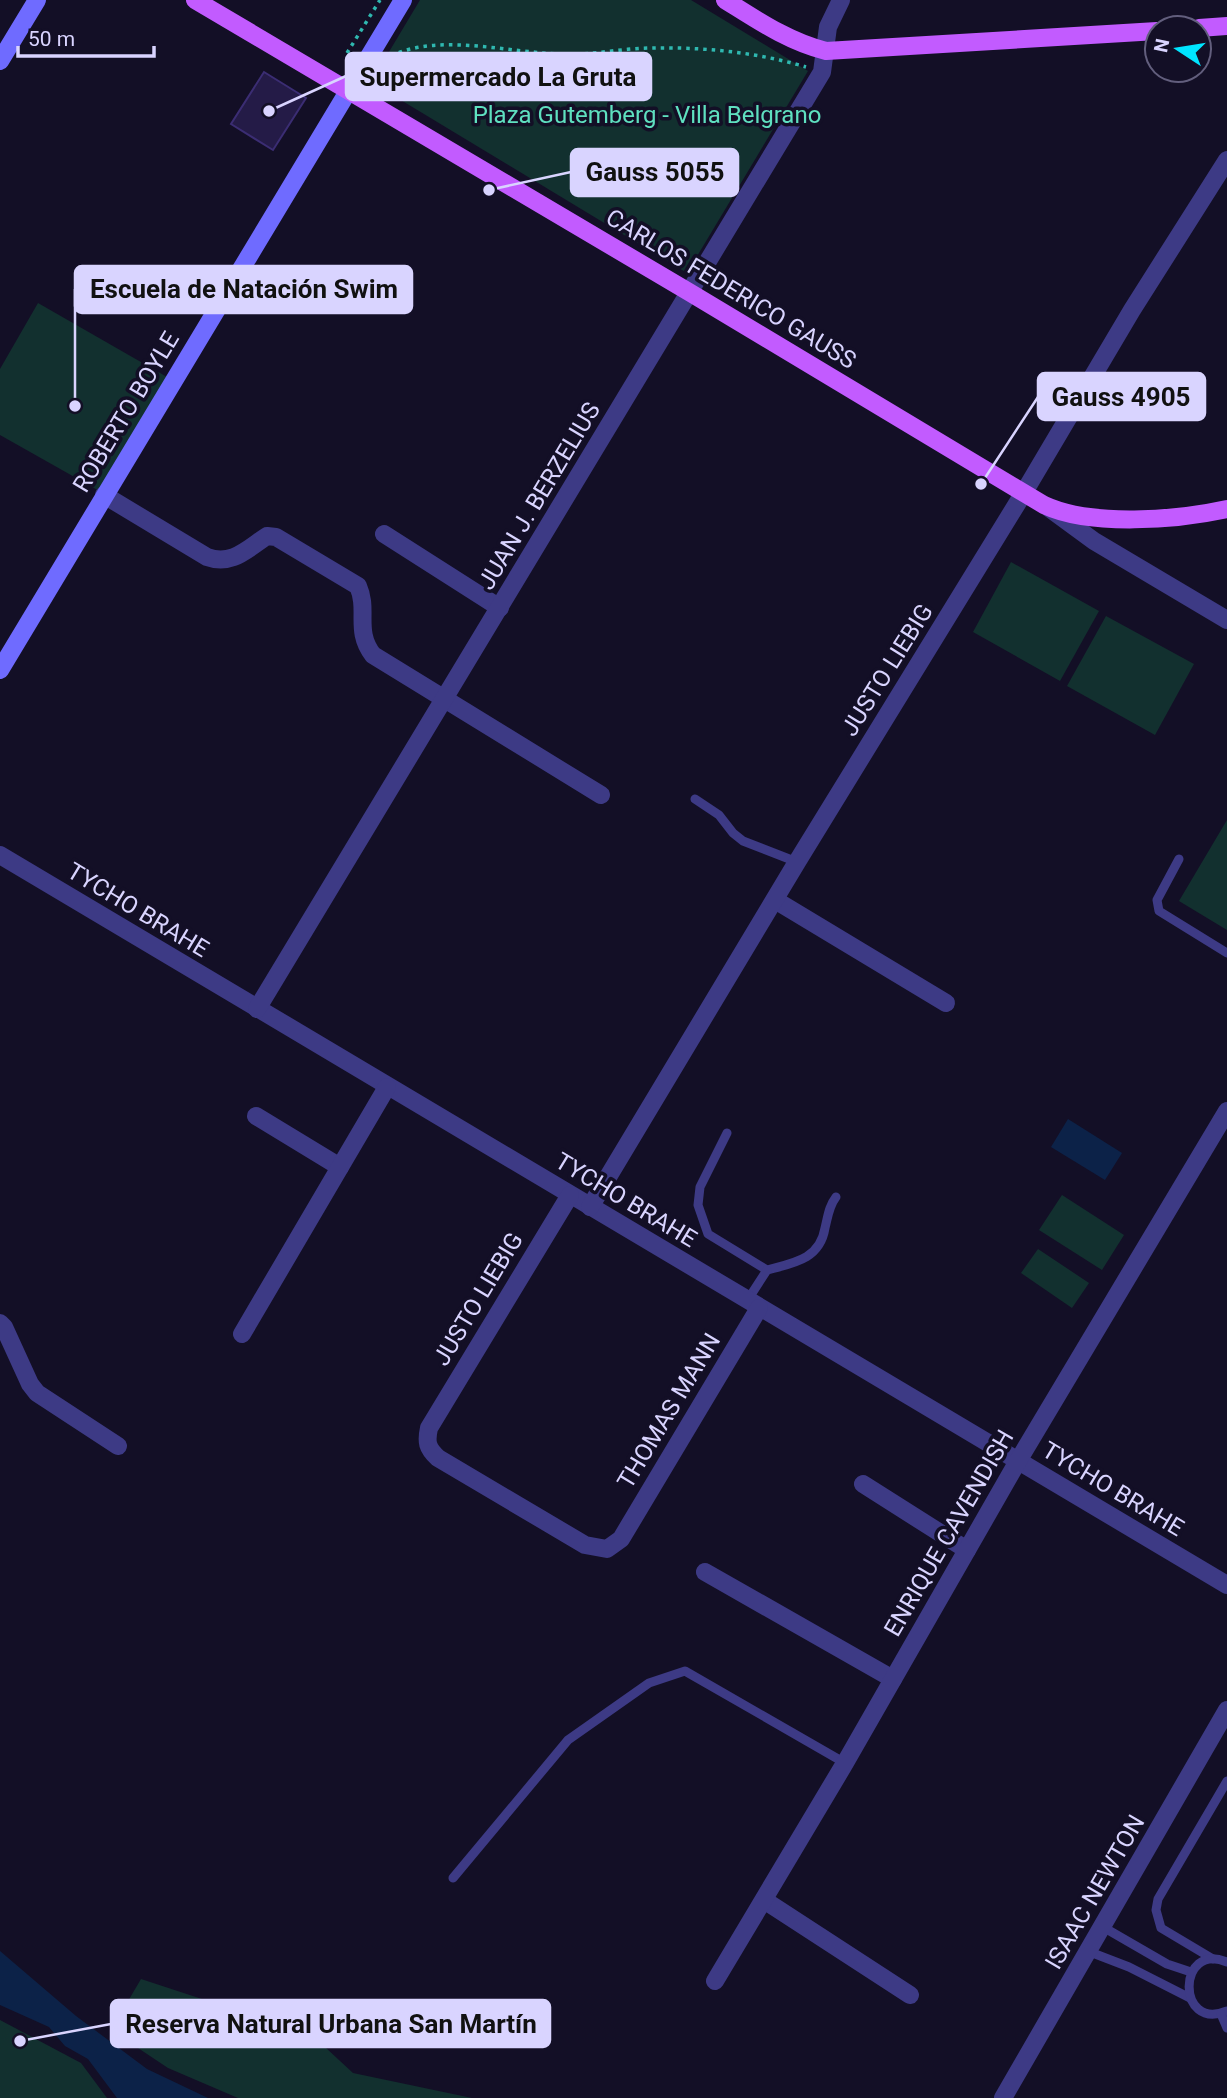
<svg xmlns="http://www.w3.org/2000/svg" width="1227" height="2098" font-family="Roboto,sans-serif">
	<rect width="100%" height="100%" fill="#130f26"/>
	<!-- green -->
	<g fill="#12302f">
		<path d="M 420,0 L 691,0 L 808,71 L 687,273 L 371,82 Z"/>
		<path d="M 38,303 L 167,377 L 101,492 L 0,435 L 0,369 Z"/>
		<path d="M 1011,562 L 1099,611 L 1060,681 L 973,632 Z"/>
		<path d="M 1106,616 L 1194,664 L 1155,735 L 1067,686 Z"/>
		<path d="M 1227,820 L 1227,930 L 1179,901 Z"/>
		<path d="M 1062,1195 L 1124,1235 L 1102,1270 L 1039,1230 Z"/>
		<path d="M 1038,1249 L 1089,1283 L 1072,1308 L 1021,1273 Z"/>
		<path d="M 141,1979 L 312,2035 L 353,2073 L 472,2098 L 238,2098 L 168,2068 L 111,2030 Z"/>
		<path d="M 0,2020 L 81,2063 L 107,2098 L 0,2098 Z"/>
	</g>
	<!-- water -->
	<g fill="#0c2248">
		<path d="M 1068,1119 L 1122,1153 L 1105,1180 L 1051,1147 Z"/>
		<path d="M 0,1951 L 76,2016 L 147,2069 L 208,2098 L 117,2098 L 88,2059 L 65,2046 L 49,2027 L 0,2005 Z"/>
	</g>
	<!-- building -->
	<path fill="#241b47" stroke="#3b2d73" stroke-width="2" d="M 264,72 L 306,98 L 273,150 L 231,124 Z"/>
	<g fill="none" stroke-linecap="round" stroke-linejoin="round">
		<!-- path -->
		<g stroke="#2fb8b0" stroke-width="3.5" stroke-dasharray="3.5 5" stroke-linecap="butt">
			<path d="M 347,53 L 380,0"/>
			<path d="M 391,56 C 440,32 512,54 566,54 C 594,55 623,48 652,48 C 703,47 756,52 806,67"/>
		</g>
		<!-- lane -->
		<g stroke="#3d3a85" stroke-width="9">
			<path d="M 695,799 L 719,815 L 733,833 L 743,841 L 797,862"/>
			<path d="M 1179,859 L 1157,900 L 1159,911 L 1227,953"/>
			<path d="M 727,1133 L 700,1187 L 698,1205 L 708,1234 L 767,1270 C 794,1263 820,1259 825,1228 C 828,1216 829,1206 836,1197"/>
			<path d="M 747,1301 L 767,1270"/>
			<path d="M 453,1878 L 568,1740 L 649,1683 L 685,1671 L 845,1763"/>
			<path d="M 1103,1927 L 1167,1964 L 1191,1972"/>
			<path d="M 1090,1952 L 1129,1967 L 1190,1998"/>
			<path d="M 1213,1959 L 1161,1928 L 1156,1910 L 1158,1899 L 1227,1781"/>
			<path d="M 1227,1962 C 1177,1941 1176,2032 1227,2011"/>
			<path d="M 1221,2014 L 1227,2028"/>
		</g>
		<!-- street -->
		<g stroke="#3d3a85" stroke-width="18">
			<path d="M 104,495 L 207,557 C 232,566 247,549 267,536 L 276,537 L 358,586 C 369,611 354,630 373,655 L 601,795"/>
			<path d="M 1049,508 L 1094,541 L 1227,620"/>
			<path d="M 384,534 L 500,608"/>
			<path d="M 0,855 L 1227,1585"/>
			<path d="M 775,900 L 946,1003"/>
			<path d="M 257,1009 L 822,72 L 828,27 L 841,0"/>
			<path d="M 256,1116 L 340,1167"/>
			<path d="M 570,1195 L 429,1428 C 426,1442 427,1448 438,1458 L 585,1545 L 607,1549 L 621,1539 L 759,1308"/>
			<path d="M 590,1207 L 797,862 L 1023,494 L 1132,310 L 1227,160"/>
			<path d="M 0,1323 L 4,1327 L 30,1384 L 37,1393 L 118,1446"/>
			<path d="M 242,1334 L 387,1087"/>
			<path d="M 863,1484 L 967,1550"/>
			<path d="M 705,1572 L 893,1679"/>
			<path d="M 764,1900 L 910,1995"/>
			<path d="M 715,1981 L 845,1763 L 1018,1461 L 1227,1111"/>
			<path d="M 1003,2098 L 1227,1710"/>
		</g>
		<!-- secondary -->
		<g stroke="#6f6bff" stroke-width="18">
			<path d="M 0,61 L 37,0"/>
			<path d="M 0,670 L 403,0"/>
		</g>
		<!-- primary -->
		<g stroke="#c25bff" stroke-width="18">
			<path d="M 195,0 L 689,292 L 1044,505 C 1091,527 1177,520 1227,509"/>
			<path d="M 725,0 C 757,20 789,42 826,51 L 1157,31"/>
			<path d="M 1199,28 L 1227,26"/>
		</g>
	</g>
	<g text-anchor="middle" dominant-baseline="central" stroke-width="7" stroke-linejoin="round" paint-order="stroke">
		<!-- park labels -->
		<g font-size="24" fill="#5fe0c0" stroke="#130f26">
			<text x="647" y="115">Plaza Gutemberg - Villa Belgrano</text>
		</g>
		<!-- street labels -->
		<g font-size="24" fill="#d9d4ff" stroke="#130f26">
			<text transform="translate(731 289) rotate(31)">CARLOS FEDERICO GAUSS</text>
			<text transform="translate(126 412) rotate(-59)">ROBERTO BOYLE</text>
			<text transform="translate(539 496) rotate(-59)">JUAN J. BERZELIUS</text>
			<text transform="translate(887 670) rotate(-58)">JUSTO LIEBIG</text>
			<text transform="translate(138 910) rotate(31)">TYCHO BRAHE</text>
			<text transform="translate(626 1200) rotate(31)">TYCHO BRAHE</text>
			<text transform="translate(478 1299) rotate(-59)">JUSTO LIEBIG</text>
			<text transform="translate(669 1411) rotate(-59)">THOMAS MANN</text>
			<text transform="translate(1113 1489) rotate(31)">TYCHO BRAHE</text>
			<text transform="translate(949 1533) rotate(-60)">ENRIQUE CAVENDISH</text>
			<text transform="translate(1095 1892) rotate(-60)">ISAAC NEWTON</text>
		</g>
	</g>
	<!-- callouts -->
	<path fill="none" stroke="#d9d4ff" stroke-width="2.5" d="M269 111L346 76M489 190L571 172M75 406L75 289M981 484L1038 397M20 2041L111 2024"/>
	<g fill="#d9d4ff" stroke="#130f26" stroke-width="2.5">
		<circle cx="269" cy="111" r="7"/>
		<circle cx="489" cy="190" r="7"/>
		<circle cx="75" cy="406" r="7"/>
		<circle cx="981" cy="484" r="7"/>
		<circle cx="20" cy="2041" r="7"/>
	</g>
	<g fill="#d9d4ff" stroke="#d9d4ff" stroke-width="2.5">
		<rect x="346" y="53" width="305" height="47" rx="7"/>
		<rect x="571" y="149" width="167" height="47" rx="7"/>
		<rect x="75" y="266" width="337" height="47" rx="7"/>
		<rect x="1038" y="373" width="167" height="47" rx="7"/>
		<rect x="111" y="2000" width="439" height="47" rx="7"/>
	</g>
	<g font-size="26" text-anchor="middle" font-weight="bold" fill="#111">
		<text x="498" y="86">Supermercado La Gruta</text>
		<text x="655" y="181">Gauss 5055</text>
		<text x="244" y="298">Escuela de Natación Swim</text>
		<text x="1121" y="406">Gauss 4905</text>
		<text x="331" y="2033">Reserva Natural Urbana San Martín</text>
	</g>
	<!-- north arrow -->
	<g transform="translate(1178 49) rotate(282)"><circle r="33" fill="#130f26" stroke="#625e7d" stroke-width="2"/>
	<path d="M0-5L12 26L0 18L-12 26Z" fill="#00e5ff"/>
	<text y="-10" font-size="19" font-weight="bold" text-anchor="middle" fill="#d9d4ff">N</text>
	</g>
	<!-- scale -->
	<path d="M18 46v10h136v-10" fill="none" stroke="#d9d4ff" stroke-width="3.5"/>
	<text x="28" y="46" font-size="21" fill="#d9d4ff" stroke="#130f26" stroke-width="5" paint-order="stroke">50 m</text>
</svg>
